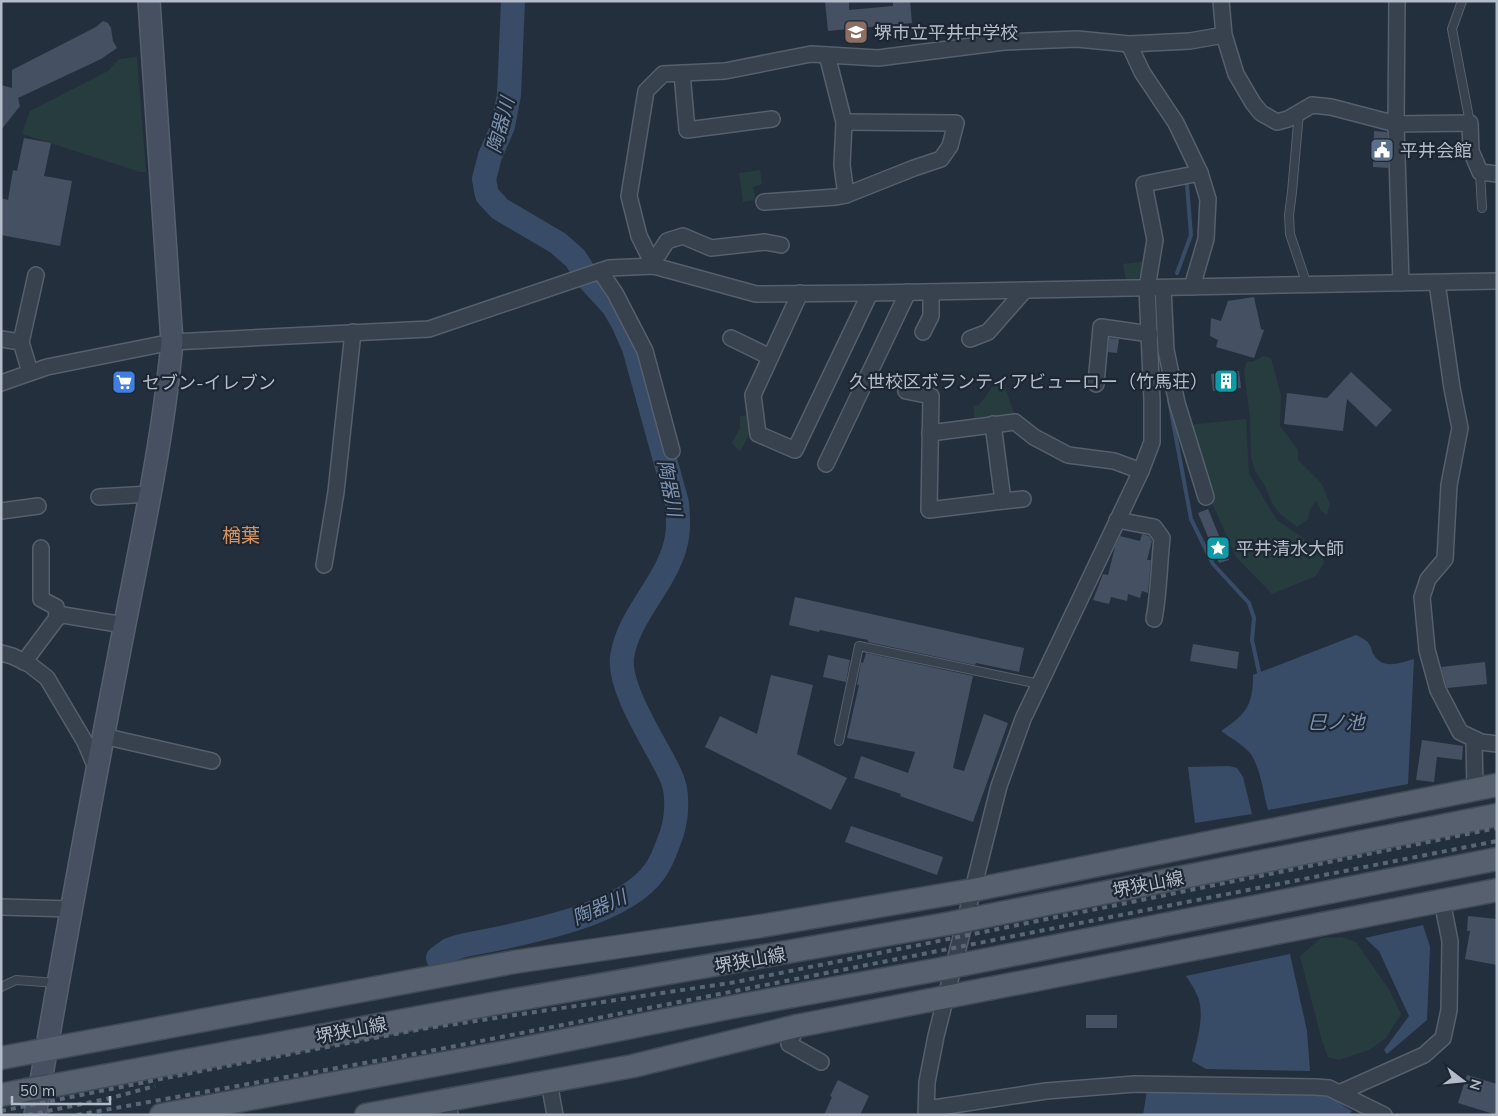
<svg xmlns="http://www.w3.org/2000/svg" width="1498" height="1116" font-family="Mulish,'Noto Sans JP',sans-serif">
	<rect width="100%" height="100%" fill="#242f3e"/>
	<!-- green -->
	<g fill="#263c3f">
		<path d="M 137,57 L 146,172 L 140,172 L 22,134 L 30,111 L 108,71 L 119,59 Z"/>
		<path d="M 760,170 L 762,184 L 753,187 L 756,200 L 743,202 L 739,173 Z"/>
		<path d="M 1145,261 C 1142,273 1141,279 1128,282 L 1126,279 L 1123,264 Z"/>
		<path d="M 1264,356 L 1271,358 L 1281,395 L 1280,426 L 1298,450 L 1298,460 L 1322,484 L 1330,504 L 1327,515 L 1321,511 L 1316,501 L 1310,510 L 1308,519 L 1297,527 L 1279,513 L 1272,503 L 1265,486 L 1255,471 L 1251,458 L 1250,418 L 1244,371 L 1247,361 L 1252,362 Z"/>
		<path d="M 1001,376 L 1014,413 L 974,418 L 974,406 L 979,405 Z"/>
		<path d="M 748,415 L 750,433 L 740,452 L 732,443 L 740,428 L 740,416 Z"/>
		<path d="M 1246,419 L 1249,474 L 1277,520 L 1321,550 L 1324,563 L 1316,576 L 1272,594 L 1236,557 L 1208,494 L 1188,425 Z"/>
		<path d="M 1341,937 L 1356,942 L 1390,991 L 1401,1014 L 1386,1038 L 1369,1050 L 1339,1060 L 1328,1057 L 1322,1041 L 1300,956 L 1321,938 Z"/>
	</g>
	<!-- water -->
	<g fill="#394c67">
		<path d="M 1356,635 C 1360,637 1367,640 1369,644 C 1372,647 1371,652 1374,655 C 1383,670 1400,663 1414,659 L 1408,784 L 1268,810 C 1263,793 1261,768 1250,753 C 1242,744 1231,738 1221,731 C 1246,714 1253,706 1253,675 Z"/>
		<path d="M 1229,766 L 1237,768 L 1243,777 L 1252,814 L 1195,823 L 1188,767 Z"/>
		<path d="M 1423,925 L 1430,947 L 1427,1020 L 1387,1054 L 1384,1050 L 1409,1016 L 1379,951 L 1365,938 Z"/>
		<path d="M 1290,954 L 1307,1031 L 1310,1071 L 1206,1069 L 1192,1061 C 1197,1041 1205,1016 1198,997 C 1195,989 1190,982 1186,976 Z"/>
		<path d="M 1147,1091 L 1325,1094 L 1352,1111 L 1349,1115 L 1143,1115 Z"/>
	</g>
	<g fill="none" stroke-linecap="round" stroke-linejoin="round">
		<!-- stream -->
		<g stroke="#394c67" stroke-width="4">
			<path d="M 1177,273 L 1191,235 L 1187,185"/>
			<path d="M 1169,400 L 1191,519 L 1213,564 L 1249,603 L 1254,618 L 1252,640 L 1259,672"/>
		</g>
		<!-- river -->
		<path stroke="#394c67" stroke-width="24" d="M 438,958 L 449,950 L 461,946 C 514,935 622,918 655,871 C 663,860 667,846 672,833 C 677,816 679,791 670,774 C 656,744 618,689 622,657 C 629,612 670,581 677,537 C 679,526 678,514 677,503 L 634,348 L 623,323 L 613,306 L 590,281 L 575,258 L 558,243 L 500,209 L 487,195 L 484,179 L 490,156 L 503,126 L 509,95 L 513,1"/>
	</g>
	<!-- building -->
	<g fill="#455162">
		<path d="M 825,1 L 849,1 L 849,10 L 893,6 L 893,1 L 910,1 L 912,23 L 828,31 Z"/>
		<path d="M 103,21 L 108,23 L 111,28 L 113,41 L 117,48 L 101,59 L 18,98 L 20,106 L 1,130 L 1,85 L 12,88 L 12,70 L 96,27 Z"/>
		<path d="M 1374,131 L 1387,132 L 1388,168 L 1373,167 Z"/>
		<path d="M 24,138 L 51,143 L 44,176 L 72,181 L 60,246 L 1,235 L 1,198 L 8,200 L 13,170 L 17,171 Z"/>
		<path d="M 1254,297 L 1261,329 L 1264,330 L 1254,358 L 1216,347 L 1218,340 L 1210,336 L 1211,318 L 1221,321 L 1228,301 Z"/>
		<path d="M 1109,338 L 1119,339 L 1117,353 L 1108,352 Z"/>
		<path d="M 1239,371 L 1241,388 L 1213,391 L 1211,374 Z"/>
		<path d="M 1351,372 L 1392,410 L 1376,427 L 1347,399 L 1343,431 L 1284,424 L 1287,393 L 1327,398 Z"/>
		<path d="M 1208,509 L 1229,560 L 1219,563 L 1198,513 Z"/>
		<path d="M 1142,534 L 1149,536 L 1152,541 L 1147,560 L 1151,560 L 1148,593 L 1142,591 L 1140,598 L 1128,594 L 1127,601 L 1111,597 L 1109,604 L 1093,600 L 1103,574 L 1108,575 L 1115,547 L 1120,536 L 1140,541 Z"/>
		<path d="M 795,597 L 1024,648 L 1019,672 L 976,663 L 975,665 L 868,642 L 868,640 L 820,630 L 819,632 L 789,625 Z"/>
		<path d="M 1193,644 L 1239,652 L 1237,669 L 1190,661 Z"/>
		<path d="M 866,653 L 973,676 L 953,768 L 964,771 L 984,714 L 1008,723 L 973,822 L 900,796 L 901,794 L 854,778 L 861,756 L 908,773 L 915,752 L 847,738 L 859,685 L 857,685 L 861,662 L 863,663 Z"/>
		<path d="M 828,655 L 850,660 L 846,682 L 823,677 Z"/>
		<path d="M 1485,662 L 1487,684 L 1447,688 L 1441,667 Z"/>
		<path d="M 771,675 L 813,685 L 797,754 L 847,778 L 831,810 L 705,747 L 720,716 L 757,734 Z"/>
		<path d="M 1422,740 L 1463,746 L 1462,760 L 1437,757 L 1434,782 L 1416,780 Z"/>
		<path d="M 851,826 L 943,857 L 937,875 L 845,842 Z"/>
		<path d="M 1468,916 L 1497,919 L 1497,965 L 1465,959 L 1470,931 L 1467,931 Z"/>
		<rect x="1086" y="1015" width="31" height="13"/>
		<path d="M 1467,1075 L 1497,1084 L 1497,1115 L 1458,1103 Z"/>
		<path d="M 838,1080 L 869,1096 L 860,1115 L 824,1115 L 832,1097 L 830,1096 Z"/>
	</g>
	<g fill="none" stroke-linecap="round" stroke-linejoin="round">
		<!-- lane casing -->
		<g stroke="#565f6c" stroke-width="10">
			<g id="lane">
				<path d="M 1462,1 L 1452,29 L 1470,123"/>
				<path d="M 1299,112 L 1292,192 L 1289,215 L 1290,234 L 1307,285"/>
				<path d="M 1480,172 L 1482,208"/>
				<path d="M 839,741 L 859,646 L 1039,684"/>
				<path d="M 1,987 L 16,980 L 57,983"/>
			</g>
		</g>
		<!-- street casing -->
		<g stroke="#565f6c" stroke-width="18">
			<g id="street">
				<path d="M 1221,1 L 1224,35 L 1236,74 L 1253,103 L 1261,113 L 1277,122 L 1288,119 L 1312,105 L 1331,107 L 1396,124 L 1470,123 L 1471,151 L 1480,172 L 1497,174"/>
				<path d="M 1397,1 L 1396,124 L 1401,283"/>
				<path d="M 1129,44 L 1142,72 L 1176,123 L 1200,173 L 1208,199 L 1206,239 L 1192,287"/>
				<path d="M 827,55 L 844,122 L 842,165 L 846,195"/>
				<path d="M 682,73 L 687,130 L 772,119"/>
				<path d="M 764,202 L 836,197 L 846,195 L 914,168 L 941,159 L 950,146 L 956,123 L 844,122"/>
				<path d="M 650,257 L 658,255 L 667,241 L 683,236 L 711,248 L 765,242 L 781,245"/>
				<path d="M 654,266 L 639,236 L 629,196 L 646,91 L 663,74 L 725,71 L 811,54 L 878,58 L 1004,42 L 1077,39 L 1129,44 L 1190,41 L 1224,35"/>
				<path d="M 600,271 L 615,293 L 645,351 L 672,451"/>
				<path d="M 1437,283 L 1452,388 L 1460,428 L 1449,485 L 1445,559 L 1428,579 L 1422,597 L 1427,650 L 1438,690 L 1460,732 L 1481,742 L 1497,744"/>
				<path d="M 1163,288 L 1166,350 L 1177,403 L 1206,497"/>
				<path d="M 800,293 L 753,395 L 758,434 L 795,450 L 870,293"/>
				<path d="M 923,332 L 931,316 L 931,292"/>
				<path d="M 731,338 L 770,357"/>
				<path d="M 1,339 L 21,342 L 30,372"/>
				<path d="M 970,339 L 988,332 L 1025,290"/>
				<path d="M 21,342 L 36,275"/>
				<path d="M 1,383 L 47,367 L 172,342 L 429,329 L 609,268 L 654,266 L 756,294 L 870,293 L 1497,281"/>
				<path d="M 1096,384 L 1101,327 L 1150,334"/>
				<path d="M 906,391 L 931,396 L 929,510 L 1003,501 L 993,424"/>
				<path d="M 930,433 L 1015,422 L 1034,437 L 1068,455 L 1114,461 L 1141,471"/>
				<path d="M 826,464 L 908,292"/>
				<path d="M 99,497 L 150,494"/>
				<path d="M 1003,501 L 1023,499"/>
				<path d="M 1,511 L 38,506"/>
				<path d="M 1117,520 L 1154,527 L 1162,538 C 1159,565 1159,593 1154,619"/>
				<path d="M 41,548 L 41,599 L 56,607 L 57,618"/>
				<path d="M 324,565 L 336,492 L 353,332"/>
				<path d="M 1,653 L 12,656 L 29,664 L 47,678 L 85,742 L 97,770"/>
				<path d="M 24,662 L 57,618 L 63,615 L 124,625"/>
				<path d="M 103,736 L 212,761"/>
				<path d="M 1474,739 L 1475,790"/>
				<path d="M 1,907 L 72,909"/>
				<path d="M 797,1026 L 789,1044 L 821,1062"/>
				<path d="M 549,1082 L 555,1115"/>
				<path d="M 1339,1093 L 1424,1055 L 1443,1038 L 1449,1010 L 1450,941 L 1442,901"/>
				<path d="M 447,1100 L 450,1115"/>
				<path d="M 927,1109 L 1046,1091 L 1135,1084 L 1315,1087 L 1329,1088 L 1384,1115"/>
				<path d="M 926,1115 L 927,1082 L 936,1036 L 999,786 L 1023,719 L 1141,471 L 1152,442 L 1152,401 L 1147,288 L 1155,240 L 1144,184 L 1200,173"/>
			</g>
		</g>
		<!-- secondary casing -->
		<g stroke="#565f6c" stroke-width="24">
			<path id="secondary" d="M 35,1115 C 61,965 88,814 117,665 C 137,558 162,451 172,342 L 149,1"/>
		</g>
		<!-- primary casing -->
		<g stroke="#414a57" stroke-width="25">
			<g id="primary">
				<path d="M 976,918 L 1497,815"/>
				<path d="M 965,964 L 1497,859"/>
				<path d="M 1,1058 L 514,962 L 761,926 L 973,890 L 1497,785"/>
				<path d="M 50,1086 L 497,1003 L 952,923"/>
				<path d="M 1,1095 L 26,1090"/>
				<path d="M 161,1115 L 506,1052 L 732,1007 L 941,969"/>
				<path d="M 366,1115 L 633,1066 L 797,1026 L 1497,890"/>
			</g>
		</g>
		<!-- lane -->
		<use href="#lane" stroke="#38414e" stroke-width="8"/>
		<!-- street -->
		<use href="#street" stroke="#38414e" stroke-width="15"/>
		<!-- secondary -->
		<use href="#secondary" stroke="#465061" stroke-width="21"/>
		<!-- primary -->
		<use href="#primary" stroke="#56606e" stroke-width="22"/>
		<!-- rail -->
		<g stroke="#5a6575" stroke-width="4" stroke-dasharray="5 5" stroke-linecap="butt">
			<path d="M 1,1111 L 201,1071 L 422,1029 L 736,982 L 1497,828"/>
			<path d="M 28,1115 L 111,1098 L 155,1086"/>
			<path d="M 77,1115 L 425,1052 L 1497,841"/>
		</g>
		<!-- primary-bridge casing -->
		<g stroke="#414a57" stroke-width="25" stroke-linecap="butt">
			<g id="primary-bridge">
				<path d="M 952,923 L 976,918"/>
				<path d="M 941,969 L 965,964"/>
				<path d="M 26,1090 L 50,1086"/>
			</g>
		</g>
		<!-- primary-bridge -->
		<use href="#primary-bridge" stroke="#56606e" stroke-width="22"/>
	</g>
	<!-- icons -->
	<defs>
		<g id="school-square" transform="scale(1.25)"><rect x="-9" y="-9" width="18" height="18" rx="4" fill="#8d6e63" stroke="#1d2633"/><path d="M0-5L7-2L0 1L-7-2ZM-4 1L0 2.5L4 1V4Q0 6-4 4Z" fill="#fff"/></g>
		<g id="civic-square" transform="scale(1.25)"><rect x="-9" y="-9" width="18" height="18" rx="4" fill="#5c6f8a" stroke="#1d2633"/><path d="M-.6-6.5H3V-4.5H.6V-3L4-1V1h2V6H-6V1h2V-1L-.6-3ZM-1.2 2.5V6h2.4V2.5Z" fill="#fff"/></g>
		<g id="building-square" transform="scale(1.25)"><rect x="-9" y="-9" width="18" height="18" rx="4" fill="#0f9aa8" stroke="#1d2633"/><path d="M-4-6H4V6H1V3H-1V6H-4ZM-2.5-4.3h1.7v1.8h-1.7ZM.8-4.3h1.7v1.8H.8ZM-2.5-1h1.7V.8h-1.7ZM.8-1h1.7V.8H.8Z" fill="#fff"/></g>
		<g id="supermarket-square" transform="scale(1.25)"><rect x="-9" y="-9" width="18" height="18" rx="4" fill="#3f7fe0" stroke="#1d2633"/><path d="M-6-5.5h2.5l.6 2H6L4.5 2H-2.5L-4.4-4H-6ZM-1.5 3.2a1.3 1.3 0 1 0 .1 0ZM3 3.2a1.3 1.3 0 1 0 .1 0Z" fill="#fff"/></g>
		<g id="sight-square" transform="scale(1.25)"><rect x="-9" y="-9" width="18" height="18" rx="4" fill="#0f9aa8" stroke="#1d2633"/><path d="M0-6L1.8-2.2L6-1.7L2.9 1.2L3.7 5.4L0 3.3L-3.7 5.4L-2.9 1.2L-6-1.7L-1.8-2.2Z" fill="#fff"/></g>
	</defs>
	<g fill-rule="evenodd">
		<use href="#school-square" x="856" y="32"/>
		<use href="#civic-square" x="1382" y="150"/>
		<use href="#building-square" x="1226" y="381"/>
		<use href="#supermarket-square" x="124" y="382"/>
		<use href="#sight-square" x="1218" y="548"/>
	</g>
	<g text-anchor="middle" dominant-baseline="central" stroke-width="4.5" stroke-linejoin="round" paint-order="stroke">
		<!-- poi labels -->
		<g font-size="18" fill="#b4bcc9" stroke="#1d2633" text-anchor="start">
			<text x="874" y="32">堺市立平井中学校</text>
			<text x="1400" y="150">平井会館</text>
			<text x="1208" y="381" text-anchor="end">久世校区ボランティアビューロー（竹馬荘）</text>
			<text x="142" y="382">セブン-イレブン</text>
			<text x="1236" y="548">平井清水大師</text>
		</g>
		<!-- street labels -->
		<g font-size="18" fill="#b4bcc9" stroke="#1d2633">
			<text transform="translate(1148 884) rotate(-11)">堺狭山線</text>
			<text transform="translate(750 960) rotate(-10)">堺狭山線</text>
			<text transform="translate(351 1030) rotate(-11)">堺狭山線</text>
		</g>
		<!-- water labels -->
		<g font-size="19" font-style="italic" fill="#7c92b1" stroke="#1d2633">
			<text transform="translate(500 125) rotate(-75)">陶器川</text>
			<text transform="translate(670 488) rotate(79)">陶器川</text>
			<text x="1336" y="722">巳ノ池</text>
			<text transform="translate(599 907) rotate(-24)">陶器川</text>
		</g>
		<!-- neighbourhood labels -->
		<g font-size="19" fill="#d59563" stroke="#1d2633">
			<text x="241" y="535">楢葉</text>
		</g>
	</g>
	<!-- border -->
	<rect width="1498" height="1116" fill="none" stroke="#b4bcc9" stroke-width="5"/>
	<!-- north arrow -->
	<g transform="translate(1463 1081) rotate(106)" stroke="#1d2633" stroke-width="4" paint-order="stroke">
	<path d="M0-4L9 19L0 12L-9 19Z" fill="#b4bcc9"/>
	<text y="-8" font-size="14" font-weight="bold" text-anchor="middle" fill="#b4bcc9">N</text>
	</g>
	<!-- scale -->
	<path d="M12 1096v8h98v-8" fill="none" stroke="#b4bcc9" stroke-width="2.5"/>
	<text x="20" y="1096" font-size="15" fill="#b4bcc9" stroke="#1d2633" stroke-width="4" paint-order="stroke">50 m</text>
</svg>
